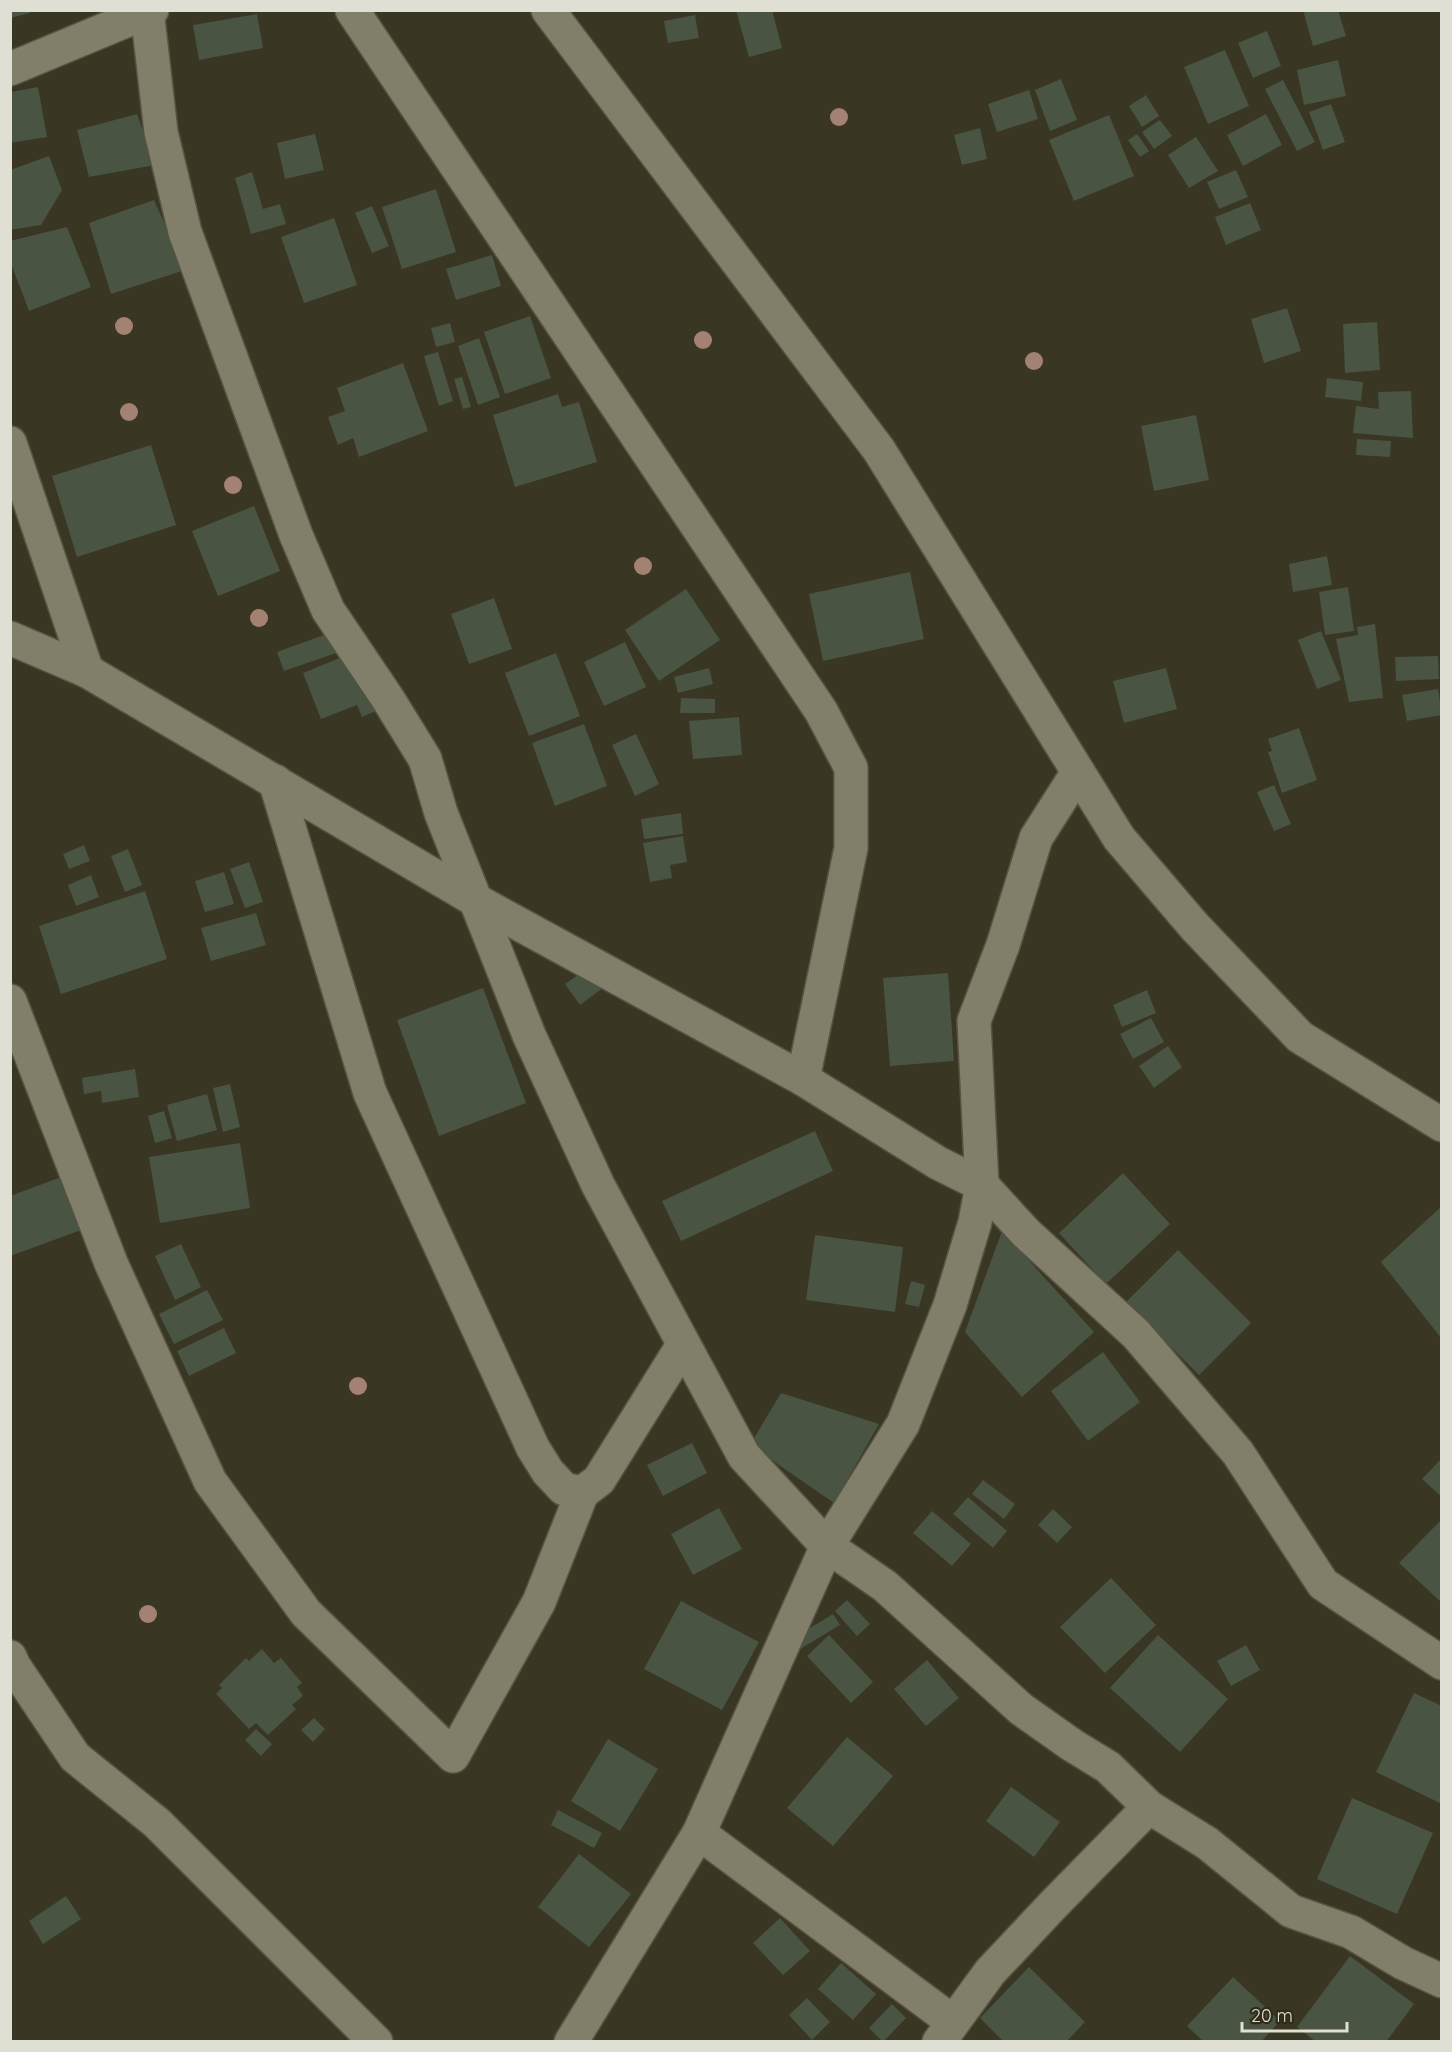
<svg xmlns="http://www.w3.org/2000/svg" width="1452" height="2052" font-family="Quicksand,sans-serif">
	<rect width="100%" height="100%" fill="#393623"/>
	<!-- building -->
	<g fill="#495443">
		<path d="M 10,10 L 30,10 L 30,13 L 10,18 Z"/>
		<path d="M 736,10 L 772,10 L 782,48 L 749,57 Z"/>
		<path d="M 1303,10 L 1338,10 L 1346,36 L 1313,46 Z"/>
		<path d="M 257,14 L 263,48 L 199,60 L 193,25 Z"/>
		<path d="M 695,15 L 699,38 L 668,43 L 664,21 Z"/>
		<path d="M 1267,31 L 1281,66 L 1253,78 L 1238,43 Z"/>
		<path d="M 1225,50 L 1249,106 L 1208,124 L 1184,67 Z"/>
		<path d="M 1338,60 L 1346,96 L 1304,105 L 1297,70 Z"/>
		<path d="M 1061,79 L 1077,120 L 1050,131 L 1035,90 Z"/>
		<path d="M 1283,80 L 1315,142 L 1297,151 L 1265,89 Z"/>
		<path d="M 38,87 L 47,137 L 10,143 L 10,92 Z"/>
		<path d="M 1029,90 L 1038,119 L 997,132 L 988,104 Z"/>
		<path d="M 1146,95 L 1159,116 L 1142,127 L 1129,106 Z"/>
		<path d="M 1331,104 L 1345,142 L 1323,150 L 1309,112 Z"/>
		<path d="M 137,114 L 155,165 L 89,177 L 77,130 Z"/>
		<path d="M 1266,114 L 1282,145 L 1243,166 L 1227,135 Z"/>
		<path d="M 1109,115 L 1134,176 L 1074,201 L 1049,140 Z"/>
		<path d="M 1160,120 L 1172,136 L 1154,149 L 1142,132 Z"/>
		<path d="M 980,128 L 987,159 L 962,165 L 954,135 Z"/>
		<path d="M 315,134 L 324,170 L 285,179 L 277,143 Z"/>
		<path d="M 1137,134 L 1149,151 L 1140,157 L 1128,140 Z"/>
		<path d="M 1196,137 L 1218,171 L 1189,188 L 1168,155 Z"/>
		<path d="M 49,156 L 62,190 L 41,225 L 10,230 L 10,170 Z"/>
		<path d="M 1236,170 L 1248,197 L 1219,209 L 1207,182 Z"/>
		<path d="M 252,172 L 263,209 L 280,204 L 286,224 L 251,234 L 235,178 Z"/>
		<path d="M 436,189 L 456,252 L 402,269 L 382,207 Z"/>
		<path d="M 154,200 L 185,270 L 111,294 L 89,223 Z"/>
		<path d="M 1250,203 L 1261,230 L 1226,245 L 1215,217 Z"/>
		<path d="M 372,206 L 389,246 L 372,253 L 355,213 Z"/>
		<path d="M 334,218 L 357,285 L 304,303 L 281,237 Z"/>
		<path d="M 67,227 L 91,287 L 29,311 L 10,261 L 10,241 Z"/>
		<path d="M 492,255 L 501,286 L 456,300 L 446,269 Z"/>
		<path d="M 1287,308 L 1301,351 L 1264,363 L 1251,319 Z"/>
		<path d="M 530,316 L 551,378 L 505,394 L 484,332 Z"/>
		<path d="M 1377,322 L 1380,370 L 1345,373 L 1343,324 Z"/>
		<path d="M 450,323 L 455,342 L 436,347 L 431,328 Z"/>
		<path d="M 479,338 L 500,397 L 478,405 L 458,346 Z"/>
		<path d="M 438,352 L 453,401 L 439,406 L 424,356 Z"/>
		<path d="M 403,363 L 428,431 L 359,457 L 353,438 L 338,445 L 328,417 L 345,411 L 337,388 Z"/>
		<path d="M 462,377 L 471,407 L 463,409 L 454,379 Z"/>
		<path d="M 1327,378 L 1363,382 L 1361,401 L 1325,397 Z"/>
		<path d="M 1411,391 L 1413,438 L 1353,433 L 1356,406 L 1379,409 L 1378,392 Z"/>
		<path d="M 558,394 L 562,407 L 579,402 L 597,462 L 515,487 L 493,415 Z"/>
		<path d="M 1196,415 L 1209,480 L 1154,491 L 1141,426 Z"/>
		<path d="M 1357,439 L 1391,441 L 1390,457 L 1356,455 Z"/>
		<path d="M 151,445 L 176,525 L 77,557 L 52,476 Z"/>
		<path d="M 254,506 L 280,571 L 218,596 L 192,531 Z"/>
		<path d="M 1327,556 L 1332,585 L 1293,592 L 1289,564 Z"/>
		<path d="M 910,572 L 924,639 L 823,661 L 809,594 Z"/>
		<path d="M 1348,587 L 1354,631 L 1325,635 L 1319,592 Z"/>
		<path d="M 686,589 L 720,640 L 659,681 L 625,630 Z"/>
		<path d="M 494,598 L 512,649 L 469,664 L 451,614 Z"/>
		<path d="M 1375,624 L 1383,698 L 1349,702 L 1336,639 L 1358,635 L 1357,627 Z"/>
		<path d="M 1321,631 L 1341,680 L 1317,689 L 1298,640 Z"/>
		<path d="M 332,632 L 339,652 L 284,671 L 277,652 Z"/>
		<path d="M 625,642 L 646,687 L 604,706 L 584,662 Z"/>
		<path d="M 354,652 L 378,710 L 362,717 L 357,705 L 321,719 L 303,673 Z"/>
		<path d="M 556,653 L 580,716 L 529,736 L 505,673 Z"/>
		<path d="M 1438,656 L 1439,679 L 1396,681 L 1395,657 Z"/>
		<path d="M 709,668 L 713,684 L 678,693 L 674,677 Z"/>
		<path d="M 1166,668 L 1177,709 L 1124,723 L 1113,681 Z"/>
		<path d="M 1438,689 L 1442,715 L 1407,721 L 1402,695 Z"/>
		<path d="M 681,698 L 715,699 L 715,713 L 680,713 Z"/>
		<path d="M 739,717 L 742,755 L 693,759 L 689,721 Z"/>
		<path d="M 584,724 L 607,786 L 555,806 L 532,743 Z"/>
		<path d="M 1299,728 L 1317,780 L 1282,793 L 1268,752 L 1272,751 L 1268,739 Z"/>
		<path d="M 636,734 L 659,784 L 635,796 L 612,745 Z"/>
		<path d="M 1274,785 L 1291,824 L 1274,831 L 1257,792 Z"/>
		<path d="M 681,813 L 683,834 L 644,839 L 641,819 Z"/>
		<path d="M 683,836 L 687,862 L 670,865 L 672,878 L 650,882 L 643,843 Z"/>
		<path d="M 84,845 L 90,861 L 69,869 L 63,854 Z"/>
		<path d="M 128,849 L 142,885 L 125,892 L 111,856 Z"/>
		<path d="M 249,862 L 263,902 L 245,908 L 230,869 Z"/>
		<path d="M 224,872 L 234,904 L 205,912 L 195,881 Z"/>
		<path d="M 91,875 L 99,897 L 76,906 L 68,885 Z"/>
		<path d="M 145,891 L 167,959 L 61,994 L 39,926 Z"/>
		<path d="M 256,913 L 266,945 L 211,961 L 201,928 Z"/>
		<path d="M 589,967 L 604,987 L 580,1005 L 565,984 Z"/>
		<path d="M 948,973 L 954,1061 L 890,1066 L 883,978 Z"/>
		<path d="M 483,988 L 526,1103 L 439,1136 L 397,1020 Z"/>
		<path d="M 1147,990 L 1156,1013 L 1122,1027 L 1113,1005 Z"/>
		<path d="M 1151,1018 L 1164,1042 L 1133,1059 L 1120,1034 Z"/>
		<path d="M 1168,1046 L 1182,1067 L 1154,1088 L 1139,1066 Z"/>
		<path d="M 135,1069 L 139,1097 L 102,1103 L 101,1091 L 84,1094 L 82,1078 Z"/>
		<path d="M 230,1084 L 240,1127 L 223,1132 L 213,1088 Z"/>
		<path d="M 207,1094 L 217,1130 L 177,1141 L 167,1105 Z"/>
		<path d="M 164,1111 L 172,1138 L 155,1143 L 148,1116 Z"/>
		<path d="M 815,1131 L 833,1171 L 681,1241 L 662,1201 Z"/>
		<path d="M 240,1143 L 250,1208 L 160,1223 L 149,1157 Z"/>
		<path d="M 1123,1173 L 1170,1224 L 1106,1284 L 1059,1233 Z"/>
		<path d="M 64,1176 L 84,1229 L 10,1256 L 10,1196 Z"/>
		<path d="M 1442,1206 L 1442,1339 L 1381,1262 Z"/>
		<path d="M 1002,1231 L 1094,1332 L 1022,1397 L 965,1332 Z"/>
		<path d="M 815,1235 L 903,1247 L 895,1312 L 806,1300 Z"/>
		<path d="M 181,1244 L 201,1287 L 175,1300 L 155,1256 Z"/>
		<path d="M 1178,1250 L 1251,1323 L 1199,1375 L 1126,1302 Z"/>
		<path d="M 911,1281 L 925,1285 L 919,1307 L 905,1304 Z"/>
		<path d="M 207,1290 L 223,1320 L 174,1344 L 159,1314 Z"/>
		<path d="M 224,1328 L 236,1353 L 189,1376 L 177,1351 Z"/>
		<path d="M 1103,1352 L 1140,1402 L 1088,1441 L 1051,1391 Z"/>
		<path d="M 781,1393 L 879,1424 L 834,1503 L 750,1445 Z"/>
		<path d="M 692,1443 L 707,1473 L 663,1496 L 647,1465 Z"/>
		<path d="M 1442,1458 L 1442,1497 L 1422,1479 Z"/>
		<path d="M 983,1480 L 1015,1504 L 1004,1519 L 972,1494 Z"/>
		<path d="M 968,1497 L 1007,1531 L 993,1548 L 953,1514 Z"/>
		<path d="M 719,1508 L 742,1549 L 693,1575 L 671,1534 Z"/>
		<path d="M 1053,1509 L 1072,1527 L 1057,1543 L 1038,1525 Z"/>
		<path d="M 932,1511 L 971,1544 L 952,1566 L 913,1533 Z"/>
		<path d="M 1442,1519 L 1442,1603 L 1399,1563 Z"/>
		<path d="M 1111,1578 L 1156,1625 L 1105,1673 L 1060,1627 Z"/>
		<path d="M 847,1600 L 870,1624 L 857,1636 L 835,1611 Z"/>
		<path d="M 681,1601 L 759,1642 L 722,1710 L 644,1669 Z"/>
		<path d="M 833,1614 L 840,1625 L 792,1654 L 785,1643 Z"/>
		<path d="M 829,1635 L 873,1682 L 851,1703 L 807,1656 Z"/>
		<path d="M 1158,1635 L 1228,1699 L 1180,1752 L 1110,1688 Z"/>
		<path d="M 1246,1645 L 1260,1670 L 1231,1686 L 1217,1661 Z"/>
		<path d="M 262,1649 L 274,1663 L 281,1658 L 302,1683 L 297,1687 L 303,1696 L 292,1705 L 296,1709 L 268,1735 L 256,1723 L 249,1729 L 216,1694 L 222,1688 L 219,1685 L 246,1658 L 249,1661 Z"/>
		<path d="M 927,1660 L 959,1698 L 926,1726 L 894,1689 Z"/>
		<path d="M 1414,1693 L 1442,1706 L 1442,1804 L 1376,1772 Z"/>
		<path d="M 314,1718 L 325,1729 L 313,1742 L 301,1730 Z"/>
		<path d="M 256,1729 L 272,1744 L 261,1756 L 245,1740 Z"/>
		<path d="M 847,1737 L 893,1776 L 833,1846 L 787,1808 Z"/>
		<path d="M 608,1739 L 658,1769 L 620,1831 L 571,1801 Z"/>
		<path d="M 1011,1787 L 1060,1822 L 1034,1857 L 986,1821 Z"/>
		<path d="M 1352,1798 L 1433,1833 L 1397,1914 L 1317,1879 Z"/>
		<path d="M 558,1810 L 602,1833 L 594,1848 L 551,1825 Z"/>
		<path d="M 579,1854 L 631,1894 L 589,1947 L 538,1907 Z"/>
		<path d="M 66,1896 L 81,1919 L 43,1944 L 29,1921 Z"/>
		<path d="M 780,1918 L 810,1951 L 783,1975 L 753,1943 Z"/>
		<path d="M 1350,1956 L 1414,2004 L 1386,2042 L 1316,2042 L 1297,2027 Z"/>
		<path d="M 841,1963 L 876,1994 L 853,2020 L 818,1989 Z"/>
		<path d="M 1029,1967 L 1085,2022 L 1066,2042 L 1004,2042 L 980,2018 Z"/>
		<path d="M 1233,1977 L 1280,2021 L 1261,2042 L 1204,2042 L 1187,2026 Z"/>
		<path d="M 807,1998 L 830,2022 L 812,2040 L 789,2015 Z"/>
		<path d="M 892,2004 L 906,2018 L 883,2042 L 869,2028 Z"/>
	</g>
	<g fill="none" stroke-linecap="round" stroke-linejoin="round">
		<!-- minor casing -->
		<g stroke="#565343" stroke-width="36">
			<g id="minor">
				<path d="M 147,10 L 161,132 L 185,232 L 296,535 L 328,610 L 388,699 L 425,759 L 441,813 L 529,1035 L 598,1185 L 744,1456 L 827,1546 L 885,1586 L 1021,1709 L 1072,1745 L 1108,1767 L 1149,1807 L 1207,1843 L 1291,1911 L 1351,1932 L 1403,1963 L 1442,1981"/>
				<path d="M 352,10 L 821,711 L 851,768 L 851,848 L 803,1079"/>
				<path d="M 548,10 L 879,450 L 1119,838 L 1195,927 L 1300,1037 L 1442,1125"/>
				<path d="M 10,69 L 152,10"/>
				<path d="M 10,443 L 87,671"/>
				<path d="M 10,638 L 87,671 L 477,901 L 803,1079 L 938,1163 L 982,1185 L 975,1222 L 950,1305 L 903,1424 L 827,1546 L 699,1833 L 571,2042"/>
				<path d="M 1078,772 L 1036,838 L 1003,945 L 974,1021 L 982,1185 L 1026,1233 L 1136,1334 L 1238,1453 L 1323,1584 L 1442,1663"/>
				<path d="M 275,781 L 370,1093 L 533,1448 L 548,1472 L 564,1489 L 582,1493 L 599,1480 L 683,1345"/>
				<path d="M 10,1001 L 111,1263 L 210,1481 L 306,1613 L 453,1756 L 539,1602 L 582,1493"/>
				<path d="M 10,1657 L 14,1666 L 75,1757 L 157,1823 L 376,2042"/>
				<path d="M 699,1833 L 953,2022"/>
				<path d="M 939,2042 L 990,1972 L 1053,1905 L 1149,1807"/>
			</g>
		</g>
		<!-- minor -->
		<use href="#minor" stroke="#817e69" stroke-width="33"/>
	</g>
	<!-- trees -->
	<g fill="#a48273">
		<circle cx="839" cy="117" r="9"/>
		<circle cx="124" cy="326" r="9"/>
		<circle cx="703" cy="340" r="9"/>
		<circle cx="1034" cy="361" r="9"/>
		<circle cx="129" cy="412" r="9"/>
		<circle cx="233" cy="485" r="9"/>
		<circle cx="643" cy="566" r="9"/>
		<circle cx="259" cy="618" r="9"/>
		<circle cx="358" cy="1386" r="9"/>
		<circle cx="148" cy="1614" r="9"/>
	</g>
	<!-- border -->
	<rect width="1452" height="2052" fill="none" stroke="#e0dfd3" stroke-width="24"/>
	<!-- scale -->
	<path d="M1242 2022v9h105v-9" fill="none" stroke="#e0dfd3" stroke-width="3"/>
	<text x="1251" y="2022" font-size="18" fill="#e0dfd3" stroke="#2f2c19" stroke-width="4.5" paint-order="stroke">20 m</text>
</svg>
